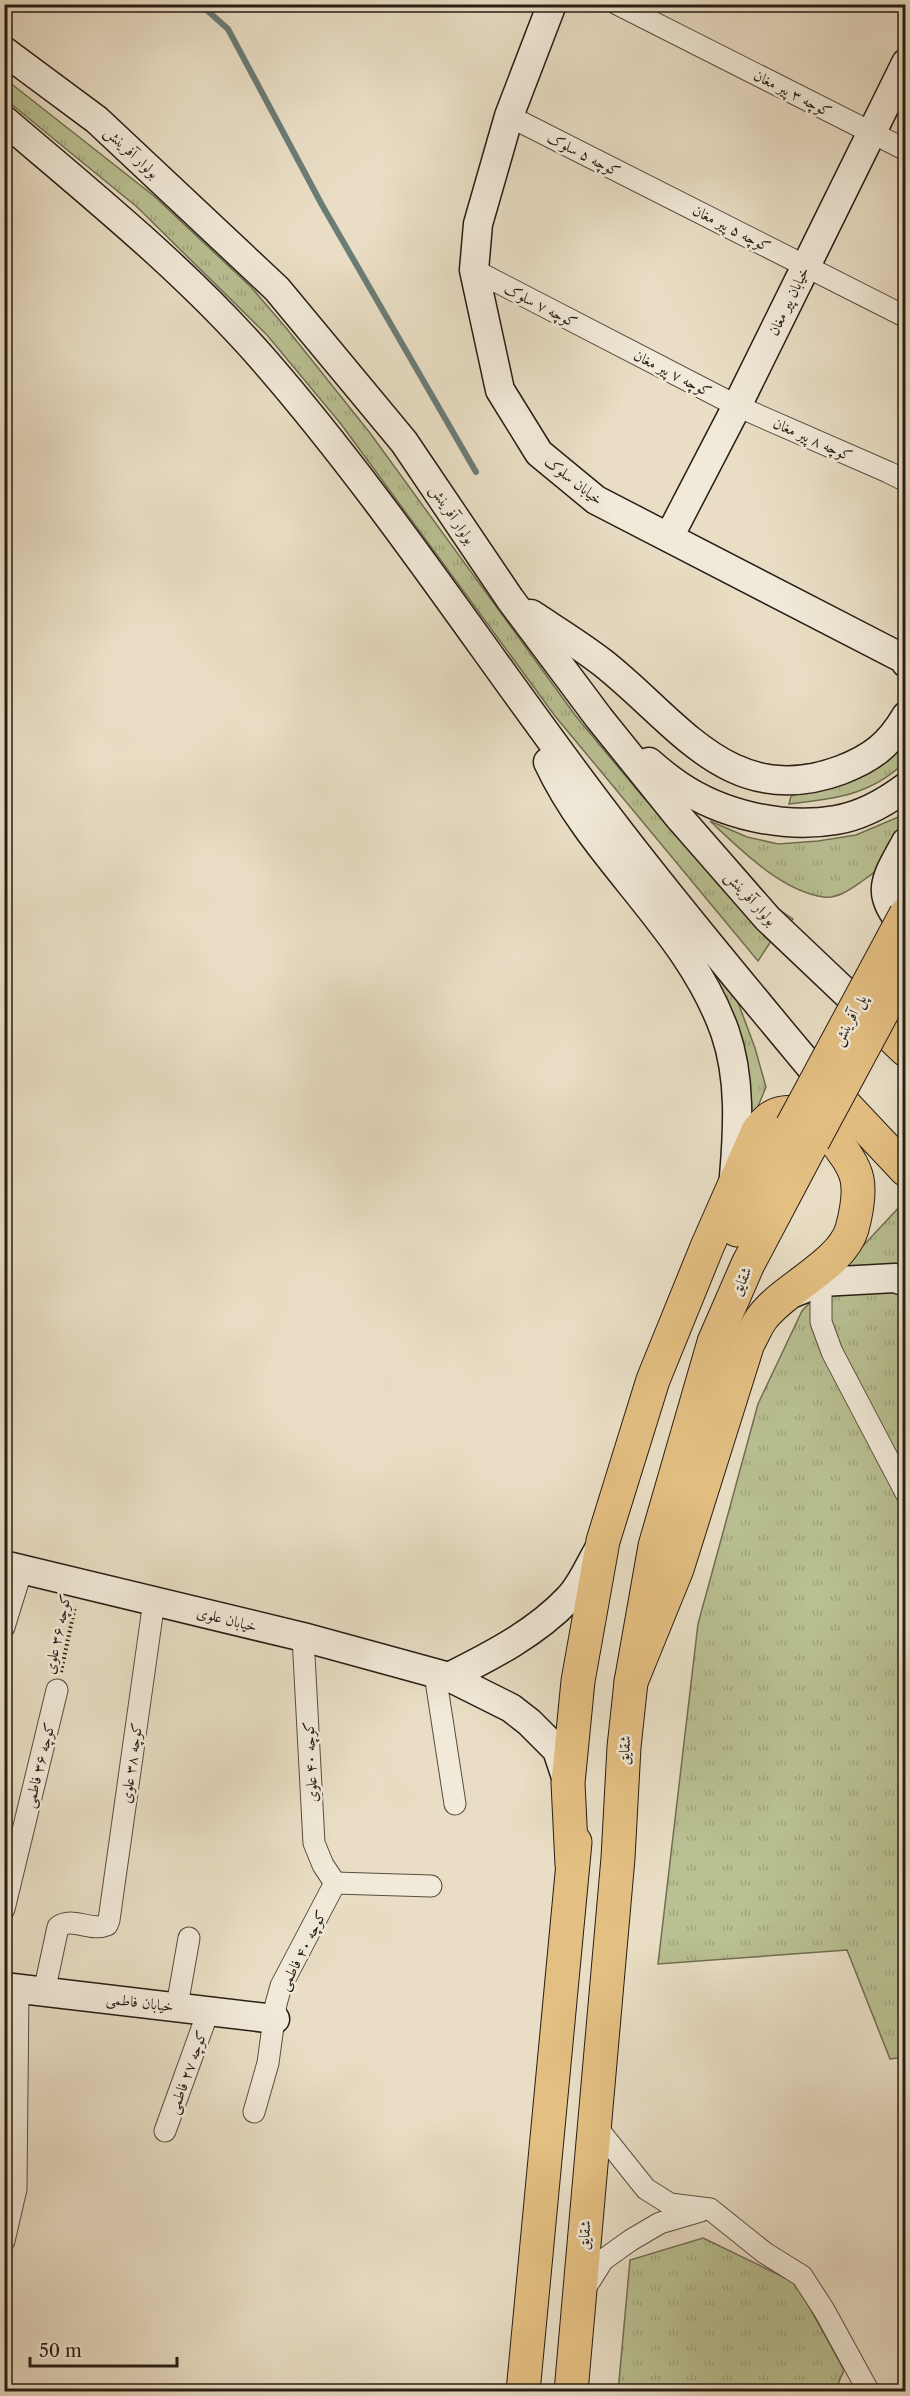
<svg xmlns="http://www.w3.org/2000/svg" width="910" height="2396" font-family="'Libre Caslon Text',Amiri,serif">
	<defs>
		<pattern id="grass-tufts" width="24" height="20" patternUnits="userSpaceOnUse" patternTransform="scale(1.5)"><rect width="24" height="20" fill="#b9c092"/><path d="M3 7l-1-3M5 7V3M7 7l1-3M15 17l-1-3M17 17v-4M19 17l1-3" fill="none" stroke="#9fa57d"/></pattern>
	</defs>
	<rect width="100%" height="100%" fill="#e9dec5"/>
	<filter id="stains"><feTurbulence type="fractalNoise" baseFrequency=".00333" numOctaves="4"/><feColorMatrix values="0 0 0 0 .2 0 0 0 0 .09 0 0 0 0 .02 0 0 0 .5 -.17"/></filter>
	<radialGradient id="worn" r=".72"><stop offset=".6" stop-color="#630" stop-opacity="0"/><stop offset="1" stop-color="#630" stop-opacity=".3"/></radialGradient>
	<!-- grass -->
	<g fill="url(#grass-tufts)" stroke="#706e53" stroke-width="1.5">
		<path d="M 4,78 L 154,196 L 251,287 L 287,329 L 370,433 L 575,715 L 643,797 L 700,856 L 793,919 L 773,938 L 758,961 L 555,716 L 341,424 L 267,335 L 137,207 L 5,99 Z"/>
		<path d="M 905,734 L 905,762 C 871,795 835,799 789,804 L 791,796 L 865,775 Z"/>
		<path d="M 903,815 C 893,852 894,860 861,882 C 851,889 837,899 824,897 C 781,891 740,849 710,821 L 747,837 L 778,844 L 818,841 L 856,835 Z"/>
		<path d="M 604,833 L 733,989 L 755,1048 L 766,1087 L 750,1126 L 748,1086 Z"/>
		<path d="M 905,1201 L 905,2057 L 890,2059 L 847,1950 L 658,1964 L 698,1624 L 758,1404 L 802,1311 Z"/>
		<path d="M 703,2238 L 796,2283 L 844,2370 L 835,2391 L 618,2392 L 630,2260 Z"/>
	</g>
	<g fill="none" stroke-linecap="round" stroke-linejoin="round">
		<!-- stream -->
		<path stroke="#6b7c76" stroke-width="6" d="M 200,4 L 228,29 L 322,205 L 476,472"/>
		<!-- street casing -->
		<g stroke="#584d40" stroke-width="23">
			<g id="street">
				<path d="M 617,4 L 906,150"/>
				<path d="M 509,116 L 906,317"/>
				<path d="M 474,270 L 737,406 L 888,472 L 906,481"/>
				<path d="M 821,1282 L 821,1322 L 832,1352 L 906,1493"/>
				<path d="M 4,1627 L 22,1569"/>
				<path d="M 303,1637 L 314,1843 L 323,1865 L 335,1883"/>
				<path d="M 435,1674 L 455,1804"/>
				<path d="M 335,1883 L 431,1886"/>
				<path d="M 4,1909 L 57,1690"/>
				<path d="M 44,1992 L 58,1927 C 72,1916 91,1932 107,1925 L 109,1920 L 154,1601"/>
				<path d="M 177,2006 L 189,1938"/>
				<path d="M 254,2112 L 268,2063 L 276,2004 L 281,1986 L 335,1883"/>
				<path d="M 594,2124 L 646,2189 L 670,2204 L 710,2209 L 765,2253 L 802,2276 L 824,2310 L 869,2392"/>
				<path d="M 165,2131 L 208,2012"/>
				<path d="M 4,2241 L 16,2189 L 18,1990"/>
				<path d="M 584,2290 L 603,2260 L 631,2240 L 660,2223 L 701,2211"/>
			</g>
		</g>
		<!-- secondary casing -->
		<g stroke="#271d14" stroke-width="31">
			<g id="secondary">
				<path d="M 552,4 L 509,116 L 478,224 L 474,270 L 500,390 L 539,453 L 596,500 L 904,659 L 906,663"/>
				<path d="M 4,51 L 97,120 L 277,289 L 404,442 L 510,599 L 599,718 L 678,816 L 768,919 L 866,1012"/>
				<path d="M 4,120 C 93,196 185,270 262,358 C 392,507 498,675 619,831 C 685,917 755,1000 824,1083"/>
				<path d="M 669,537 L 737,406 L 906,63"/>
				<path d="M 531,614 C 555,630 580,645 603,663 C 678,722 730,811 841,770 C 872,758 889,745 906,716"/>
				<path d="M 548,762 C 594,861 688,928 725,1032 C 741,1078 738,1129 734,1177"/>
				<path d="M 649,762 C 658,770 668,778 678,785 C 722,815 783,829 836,820 C 860,816 886,802 906,787"/>
				<path d="M 906,842 C 886,879 873,893 906,928"/>
				<path d="M 793,1293 L 821,1282 L 895,1278 L 906,1282"/>
				<path d="M 4,1565 L 303,1637 L 449,1677"/>
				<path d="M 568,1783 L 557,1750 L 529,1722 L 511,1708 L 449,1677 C 491,1656 536,1633 569,1598 C 581,1586 589,1566 598,1551"/>
				<path d="M 4,1987 L 275,2019"/>
			</g>
		</g>
		<!-- primary casing -->
		<g stroke="#271d14" stroke-width="35">
			<g id="primary">
				<path d="M 737,1230 L 792,1126"/>
				<path d="M 572,1865 L 568,1783 L 578,1681 L 603,1541 L 653,1380 L 707,1247 L 758,1131 C 765,1122 771,1115 783,1113 C 811,1107 852,1154 857,1179 C 860,1194 856,1214 852,1229 C 841,1265 784,1288 762,1318 C 756,1326 753,1335 748,1343 L 677,1569 L 631,1682"/>
				<path d="M 523,2392 L 575,1842"/>
				<path d="M 571,2392 L 618,1858 L 624,1747 L 631,1682 L 655,1546 L 714,1342 L 748,1264 L 813,1141"/>
			</g>
		</g>
		<!-- highway casing -->
		<g stroke="#271d14" stroke-width="35">
			<g id="highway">
				<path d="M 866,1012 L 906,1050"/>
				<path d="M 824,1083 L 906,1170"/>
			</g>
		</g>
		<!-- path -->
		<path stroke="#271d14" stroke-width="4" stroke-dasharray="1.5 3" stroke-linecap="butt" d="M 61,1672 L 75,1606"/>
		<!-- street -->
		<use href="#street" stroke="#f1ead9" stroke-width="21"/>
		<!-- secondary -->
		<use href="#secondary" stroke="#f1ead9" stroke-width="28"/>
		<!-- primary -->
		<use href="#primary" stroke="#e4bf82" stroke-width="33"/>
		<!-- highway -->
		<use href="#highway" stroke="#e4bf82" stroke-width="33"/>
		<!-- primary-bridge casing -->
		<g stroke="#271d14" stroke-width="35" stroke-linecap="butt">
			<g id="primary-bridge">
				<path d="M 792,1126 L 906,914"/>
				<path d="M 813,1141 L 906,968"/>
			</g>
		</g>
		<!-- primary-bridge -->
		<use href="#primary-bridge" stroke="#e4bf82" stroke-width="33"/>
	</g>
	<g text-anchor="middle" dominant-baseline="central" stroke-width="5" stroke-linejoin="round" paint-order="stroke">
		<!-- street labels -->
		<g font-size="15" fill="#271d14" stroke="#f1ead9">
			<text transform="translate(793 93) rotate(27)">کوچه ۳ پیر مغان</text>
			<text transform="translate(132 152) rotate(43)">بولوار آفرینش</text>
			<text transform="translate(584 154) rotate(27)">کوچه ۵ سلوک</text>
			<text transform="translate(732 228) rotate(27)">کوچه ۵ پیر مغان</text>
			<text transform="translate(788 301) rotate(-64)">خیابان پیر مغان</text>
			<text transform="translate(541 305) rotate(27)">کوچه ۷ سلوک</text>
			<text transform="translate(673 373) rotate(27)">کوچه ۷ پیر مغان</text>
			<text transform="translate(813 439) rotate(24)">کوچه ۸ پیر مغان</text>
			<text transform="translate(574 480) rotate(38)">خیابان سلوک</text>
			<text transform="translate(453 514) rotate(56)">بولوار آفرینش</text>
			<text transform="translate(751 898) rotate(47)">بولوار آفرینش</text>
			<text transform="translate(849 1020) rotate(-62)">پل آفرینش</text>
			<text transform="translate(741 1281) rotate(-66)">شقایق</text>
			<text transform="translate(227 1619) rotate(14)">خیابان علوی</text>
			<text transform="translate(57 1634) rotate(-78)">کوچه ۳۶ علوی</text>
			<text transform="translate(624 1750) rotate(-86)">شقایق</text>
			<text transform="translate(310 1762) rotate(-93)">کوچه ۴۰ علوی</text>
			<text transform="translate(131 1763) rotate(-82)">کوچه ۳۸ علوی</text>
			<text transform="translate(39 1765) rotate(-76)">کوچه ۳۶ فاطمی</text>
			<text transform="translate(302 1950) rotate(-63)">کوچه ۴۰ فاطمی</text>
			<text transform="translate(140 2002) rotate(7)">خیابان فاطمی</text>
			<text transform="translate(187 2072) rotate(-70)">کوچه ۲۷ فاطمی</text>
			<text transform="translate(584 2235) rotate(-85)">شقایق</text>
		</g>
	</g>
	<!-- margin -->
	<rect width="910" height="2396" fill="none" stroke="#e9dec5" stroke-width="24"/>
	<rect x="6" y="6" width="898" height="2384" fill="none" stroke="#271d14" stroke-width="3"/>
	<rect x="12" y="12" width="886" height="2372" fill="none" stroke="#271d14" stroke-width="1.5"/>
	<!-- scale -->
	<path d="M30 2357v9h147v-9" fill="none" stroke="#271d14" stroke-width="3"/>
	<text x="39" y="2357" font-size="18" fill="#271d14" stroke="#f1ead9" stroke-width="4.5" paint-order="stroke">50 m</text>
	<rect width="100%" height="100%" filter="url(#stains)"/>
	<rect width="100%" height="100%" fill="url(#worn)"/>
</svg>
